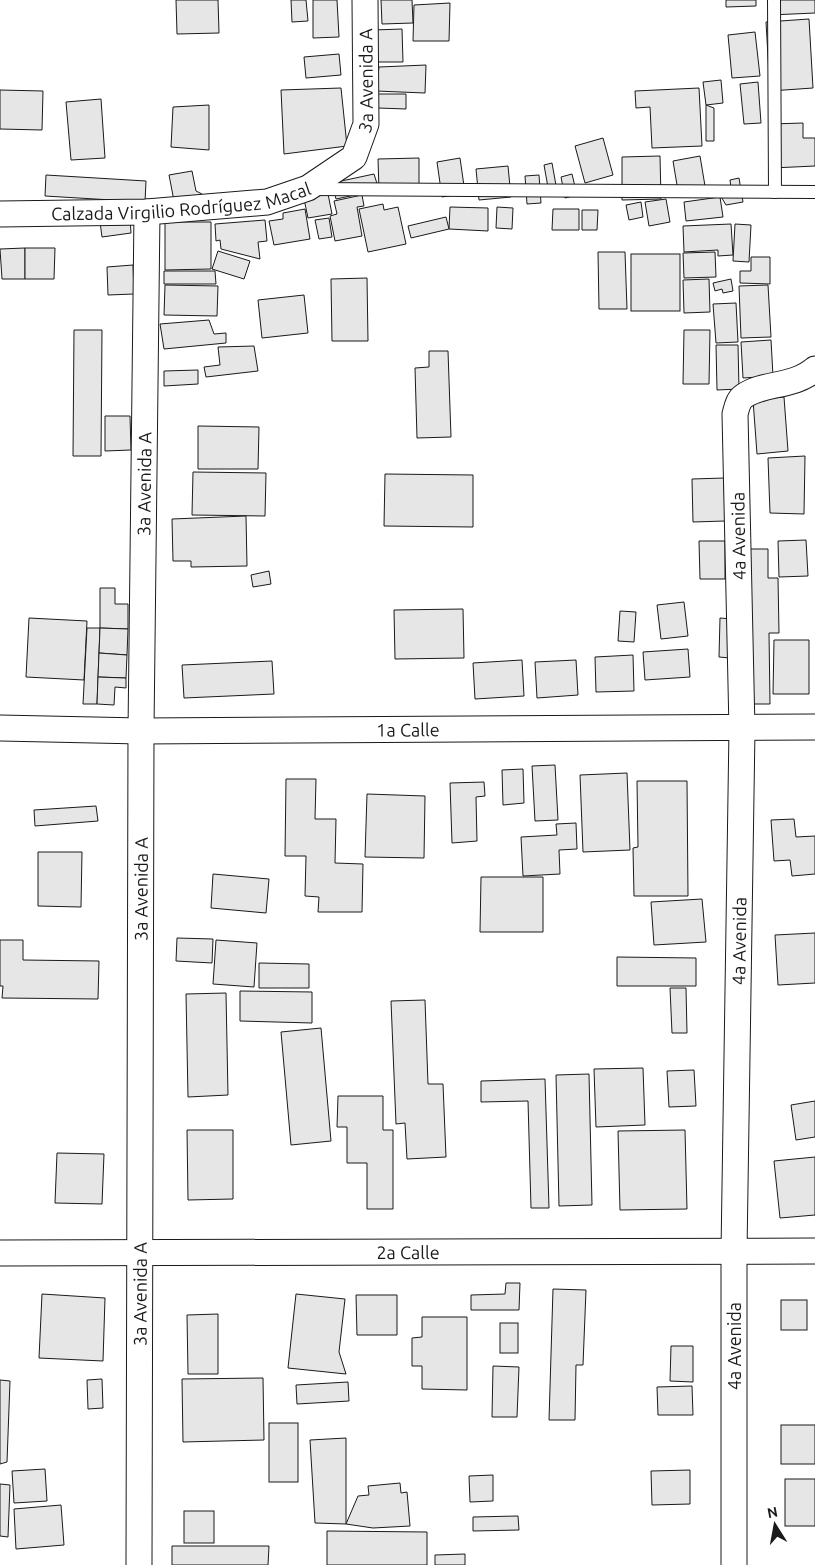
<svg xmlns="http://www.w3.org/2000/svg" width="815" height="1565" font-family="Ubuntu,sans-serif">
	<rect width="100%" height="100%" fill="#fff"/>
	<!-- building -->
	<g fill="#e6e6e6" stroke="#1a1a1a">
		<path d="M 176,0 L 218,0 L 219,33 L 177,34 Z"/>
		<path d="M 291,0 L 306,0 L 308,21 L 292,22 Z"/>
		<path d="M 313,0 L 337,0 L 339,37 L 313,38 Z"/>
		<path d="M 381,0 L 412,0 L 413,23 L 382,24 Z"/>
		<path d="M 726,0 L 756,0 L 756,6 L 726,7 Z"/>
		<path d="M 770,0 L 815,0 L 815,13 L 770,15 Z"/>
		<path d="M 450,3 L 449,41 L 413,41 L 414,5 Z"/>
		<path d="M 809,19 L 813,88 L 770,91 L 766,22 Z"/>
		<path d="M 402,29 L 403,62 L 373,62 L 373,30 Z"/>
		<path d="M 755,32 L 760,76 L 732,78 L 728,35 Z"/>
		<path d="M 339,54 L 341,75 L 306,78 L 304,57 Z"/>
		<path d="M 426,65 L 425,93 L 376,91 L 379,67 Z"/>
		<path d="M 721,80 L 723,103 L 706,105 L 703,82 Z"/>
		<path d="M 758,82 L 761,123 L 744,124 L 740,84 Z"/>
		<path d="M 341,88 L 347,146 L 284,154 L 281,90 Z"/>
		<path d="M 699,88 L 702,146 L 652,148 L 650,107 L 636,108 L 635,91 Z"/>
		<path d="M 0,90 L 43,91 L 42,130 L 0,129 Z"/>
		<path d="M 378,94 L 406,94 L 406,109 L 378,108 Z"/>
		<path d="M 101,99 L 105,158 L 71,160 L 66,102 Z"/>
		<path d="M 209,105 L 209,150 L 171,147 L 173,107 Z"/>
		<path d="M 706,105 L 714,108 L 714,141 L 706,141 Z"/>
		<path d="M 803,123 L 803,138 L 815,138 L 815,166 L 772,168 L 771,124 Z"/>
		<path d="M 603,138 L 613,175 L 585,183 L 575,146 Z"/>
		<path d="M 660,156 L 661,199 L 622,200 L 622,157 Z"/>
		<path d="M 700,156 L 706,192 L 679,197 L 673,161 Z"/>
		<path d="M 419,158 L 419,189 L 379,190 L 378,159 Z"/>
		<path d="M 460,158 L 465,193 L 442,197 L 437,162 Z"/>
		<path d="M 552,163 L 557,191 L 549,193 L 544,165 Z"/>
		<path d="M 508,166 L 511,197 L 479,200 L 476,169 Z"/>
		<path d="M 192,171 L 196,191 L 202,194 L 203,200 L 175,206 L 169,175 Z"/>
		<path d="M 374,174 L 379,190 L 336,199 L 332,183 Z"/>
		<path d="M 572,174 L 577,195 L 565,198 L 561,177 Z"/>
		<path d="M 46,175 L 146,181 L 145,202 L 45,196 Z"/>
		<path d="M 539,175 L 541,203 L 527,204 L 525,176 Z"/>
		<path d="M 739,178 L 743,202 L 726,205 L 717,190 L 731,188 L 730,180 Z"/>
		<path d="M 328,194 L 332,214 L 308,218 L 304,199 Z"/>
		<path d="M 362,195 L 364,206 L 357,207 L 362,236 L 335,241 L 330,216 L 337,214 L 334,201 Z"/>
		<path d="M 720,197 L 723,217 L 686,221 L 684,202 Z"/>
		<path d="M 666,199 L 670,222 L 649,226 L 645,202 Z"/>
		<path d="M 641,202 L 643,217 L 629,220 L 626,205 Z"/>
		<path d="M 383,204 L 384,210 L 398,207 L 406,244 L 368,252 L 359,209 Z"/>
		<path d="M 450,207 L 488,208 L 488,231 L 449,229 Z"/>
		<path d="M 497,207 L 513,208 L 512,229 L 496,228 Z"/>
		<path d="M 305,209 L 310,239 L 274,245 L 269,221 L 283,219 L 283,213 Z"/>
		<path d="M 553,209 L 579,209 L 579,230 L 552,230 Z"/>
		<path d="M 582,210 L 598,210 L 597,230 L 582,230 Z"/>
		<path d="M 446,217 L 449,229 L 411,238 L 408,226 Z"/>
		<path d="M 130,218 L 131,233 L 102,237 L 100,222 Z"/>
		<path d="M 329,218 L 332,237 L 319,239 L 315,220 Z"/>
		<path d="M 265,220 L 267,241 L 258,242 L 260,259 L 221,249 L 220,240 L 216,241 L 215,224 Z"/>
		<path d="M 165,222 L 211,222 L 211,269 L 165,270 Z"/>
		<path d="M 731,224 L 733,255 L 718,256 L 718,250 L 684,252 L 683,226 Z"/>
		<path d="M 735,224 L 751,225 L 749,262 L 733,261 Z"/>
		<path d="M 25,248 L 25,279 L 2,279 L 0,249 Z"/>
		<path d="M 25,248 L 55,248 L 54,279 L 25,279 Z"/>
		<path d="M 218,251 L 250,261 L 244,279 L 212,269 Z"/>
		<path d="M 598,252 L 625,252 L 627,309 L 599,309 Z"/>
		<path d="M 715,252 L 716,277 L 684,278 L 683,253 Z"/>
		<rect x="631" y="254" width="49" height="57"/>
		<path d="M 751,257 L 770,257 L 770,284 L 740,283 L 740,271 L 751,271 Z"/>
		<path d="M 133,265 L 134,294 L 108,295 L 107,267 Z"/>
		<path d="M 164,271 L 215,271 L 216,284 L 164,284 Z"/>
		<path d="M 367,278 L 368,341 L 332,341 L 331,279 Z"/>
		<path d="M 709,279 L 710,312 L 684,313 L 683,280 Z"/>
		<path d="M 731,279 L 733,291 L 723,293 L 722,289 L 715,291 L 713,283 Z"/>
		<path d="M 165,285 L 218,286 L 217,316 L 164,315 Z"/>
		<path d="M 768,285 L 771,337 L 741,338 L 739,286 Z"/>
		<path d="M 304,295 L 308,333 L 262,338 L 258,300 Z"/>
		<path d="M 736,303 L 738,342 L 716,343 L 713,304 Z"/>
		<path d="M 209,320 L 214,334 L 226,333 L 226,343 L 164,349 L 160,324 Z"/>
		<path d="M 74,330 L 102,330 L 101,456 L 73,456 Z"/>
		<path d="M 684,330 L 710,330 L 709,384 L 683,384 Z"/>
		<path d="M 771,340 L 773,376 L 743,378 L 741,342 Z"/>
		<path d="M 716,345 L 738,345 L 739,389 L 717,390 Z"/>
		<path d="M 254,346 L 258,371 L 206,377 L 204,367 L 220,365 L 218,347 Z"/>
		<path d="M 429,351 L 448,351 L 451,437 L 417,438 L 415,368 L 429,367 Z"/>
		<path d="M 198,370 L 198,384 L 164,386 L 164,371 Z"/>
		<path d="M 784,397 L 788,451 L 757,454 L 753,400 Z"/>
		<path d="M 105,416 L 130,416 L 131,450 L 105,451 Z"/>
		<path d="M 198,426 L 259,427 L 258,469 L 198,469 Z"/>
		<path d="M 805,456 L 804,514 L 770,513 L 768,458 Z"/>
		<path d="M 193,472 L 266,473 L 265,516 L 192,515 Z"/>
		<path d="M 385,474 L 473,475 L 473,527 L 384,526 Z"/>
		<path d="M 724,478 L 725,521 L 693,522 L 692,479 Z"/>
		<path d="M 246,516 L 247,566 L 191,567 L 191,561 L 173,561 L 172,519 Z"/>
		<path d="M 806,540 L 808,576 L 779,577 L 778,541 Z"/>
		<path d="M 699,541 L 725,541 L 725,579 L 700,579 Z"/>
		<path d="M 747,549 L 768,549 L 768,578 L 778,578 L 779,633 L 769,633 L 770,704 L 749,704 Z"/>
		<path d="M 269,571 L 271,584 L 253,587 L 251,575 Z"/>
		<path d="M 100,588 L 115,588 L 115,604 L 128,604 L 128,629 L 100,628 Z"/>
		<path d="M 684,602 L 688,636 L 661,639 L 657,605 Z"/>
		<path d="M 463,609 L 464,658 L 395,659 L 394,610 Z"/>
		<path d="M 620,611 L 636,612 L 634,642 L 618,641 Z"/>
		<path d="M 29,618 L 87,621 L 84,680 L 26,677 Z"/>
		<path d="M 720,618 L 732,619 L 730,658 L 719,657 Z"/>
		<path d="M 87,628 L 100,628 L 97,704 L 83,704 Z"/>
		<path d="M 100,628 L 128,629 L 127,655 L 99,653 Z"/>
		<path d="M 774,640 L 809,640 L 809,694 L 773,694 Z"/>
		<path d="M 688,649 L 690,677 L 645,680 L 643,652 Z"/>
		<path d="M 99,653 L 127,655 L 126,678 L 98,677 Z"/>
		<path d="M 633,655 L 634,691 L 596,692 L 595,657 Z"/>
		<path d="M 522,660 L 524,696 L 475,699 L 473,663 Z"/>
		<path d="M 576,660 L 578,695 L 537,698 L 535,662 Z"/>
		<path d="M 272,661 L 274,694 L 184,698 L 182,665 Z"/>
		<path d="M 98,677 L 126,678 L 126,688 L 115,687 L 114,705 L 97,704 Z"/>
		<path d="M 555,765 L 558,820 L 535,821 L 532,766 Z"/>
		<path d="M 523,769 L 524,803 L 503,805 L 502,770 Z"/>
		<path d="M 627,773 L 630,850 L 583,852 L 580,775 Z"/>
		<path d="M 286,779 L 316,779 L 315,819 L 336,819 L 335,863 L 363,864 L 362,912 L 318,912 L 319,897 L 305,896 L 306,856 L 285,856 Z"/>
		<path d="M 637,781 L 687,781 L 688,896 L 634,896 L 633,848 L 638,847 Z"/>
		<path d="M 484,782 L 485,796 L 476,797 L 477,841 L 452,843 L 450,783 Z"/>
		<path d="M 367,794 L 425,796 L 424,858 L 365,857 Z"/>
		<path d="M 96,806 L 98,821 L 35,826 L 34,810 Z"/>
		<path d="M 794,819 L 796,837 L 815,836 L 815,874 L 792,876 L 790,860 L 774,861 L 771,820 Z"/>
		<path d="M 576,823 L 577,849 L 559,850 L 560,874 L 523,876 L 521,837 L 557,835 L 556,824 Z"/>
		<path d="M 38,852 L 82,852 L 81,907 L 38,906 Z"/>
		<path d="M 213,874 L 269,879 L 266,913 L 211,908 Z"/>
		<path d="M 481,877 L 543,877 L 543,932 L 480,932 Z"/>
		<path d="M 702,899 L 706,942 L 654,945 L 651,902 Z"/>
		<path d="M 815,933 L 815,983 L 778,985 L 775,935 Z"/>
		<path d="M 177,938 L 213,939 L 212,963 L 176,961 Z"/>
		<path d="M 0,940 L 23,940 L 23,960 L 99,961 L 98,999 L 2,998 L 3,986 L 0,986 Z"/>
		<path d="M 216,940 L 257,943 L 254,987 L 213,984 Z"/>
		<path d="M 617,957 L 696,958 L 696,986 L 617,986 Z"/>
		<path d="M 259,963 L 309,964 L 309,988 L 259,988 Z"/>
		<path d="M 670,988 L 686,988 L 687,1033 L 672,1033 Z"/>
		<path d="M 240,991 L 312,992 L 312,1023 L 240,1021 Z"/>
		<path d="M 226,993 L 228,1095 L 188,1097 L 186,994 Z"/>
		<path d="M 425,1000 L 428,1084 L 443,1084 L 446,1157 L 407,1159 L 405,1123 L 396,1124 L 391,1001 Z"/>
		<path d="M 321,1028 L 331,1141 L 291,1145 L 281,1032 Z"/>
		<path d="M 643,1068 L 645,1125 L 596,1127 L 594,1069 Z"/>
		<path d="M 694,1070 L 696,1106 L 669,1107 L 667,1071 Z"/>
		<path d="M 589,1074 L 592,1205 L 559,1206 L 556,1075 Z"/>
		<path d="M 545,1079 L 549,1208 L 531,1208 L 528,1101 L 481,1102 L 481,1081 Z"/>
		<path d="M 338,1096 L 383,1096 L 383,1130 L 393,1130 L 393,1209 L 367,1209 L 367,1163 L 347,1163 L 347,1127 L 337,1127 Z"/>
		<path d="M 815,1101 L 815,1137 L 796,1140 L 791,1105 Z"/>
		<path d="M 187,1130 L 233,1130 L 233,1199 L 188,1200 Z"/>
		<path d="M 685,1130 L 687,1209 L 620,1210 L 618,1131 Z"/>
		<path d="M 57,1153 L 104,1154 L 102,1204 L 55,1203 Z"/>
		<path d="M 815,1157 L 815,1215 L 780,1218 L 774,1161 Z"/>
		<path d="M 506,1283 L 520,1283 L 519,1310 L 471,1310 L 471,1295 L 505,1294 Z"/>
		<path d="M 553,1289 L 586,1290 L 583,1365 L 576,1365 L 575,1420 L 549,1420 Z"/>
		<path d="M 42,1294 L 105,1298 L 103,1361 L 39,1358 Z"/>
		<path d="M 296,1294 L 345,1299 L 339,1352 L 346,1374 L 288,1368 Z"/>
		<path d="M 356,1295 L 397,1295 L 397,1335 L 357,1335 Z"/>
		<rect x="781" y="1300" width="26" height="30"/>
		<path d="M 218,1314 L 218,1374 L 188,1374 L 187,1315 Z"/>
		<path d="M 422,1317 L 467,1317 L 467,1390 L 422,1389 L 422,1366 L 412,1366 L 412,1338 L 422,1337 Z"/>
		<rect x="500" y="1323" width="18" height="30"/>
		<path d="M 671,1346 L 693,1346 L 693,1382 L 670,1381 Z"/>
		<path d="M 493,1366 L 519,1367 L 517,1417 L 492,1417 Z"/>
		<path d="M 263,1378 L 264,1440 L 183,1442 L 182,1379 Z"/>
		<path d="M 102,1379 L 103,1408 L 88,1409 L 87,1380 Z"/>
		<path d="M 0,1380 L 10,1381 L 7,1462 L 0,1464 Z"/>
		<path d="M 348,1382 L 349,1401 L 297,1404 L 296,1385 Z"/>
		<path d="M 692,1386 L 693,1415 L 658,1415 L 657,1387 Z"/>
		<rect x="269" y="1423" width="29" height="59"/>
		<rect x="781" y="1425" width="34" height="39"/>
		<path d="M 346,1438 L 346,1524 L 315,1523 L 310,1440 Z"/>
		<path d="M 45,1469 L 47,1501 L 14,1503 L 12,1471 Z"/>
		<path d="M 690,1470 L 690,1504 L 652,1505 L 651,1471 Z"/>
		<path d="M 493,1475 L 493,1501 L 470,1502 L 469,1476 Z"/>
		<rect x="785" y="1479" width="30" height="47"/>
		<path d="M 400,1483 L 401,1493 L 407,1492 L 410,1526 L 373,1528 L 346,1524 L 358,1496 L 369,1495 L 368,1486 Z"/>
		<path d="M 0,1484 L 10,1485 L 8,1537 L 0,1536 Z"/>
		<path d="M 61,1505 L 64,1545 L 16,1549 L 14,1509 Z"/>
		<rect x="184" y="1511" width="30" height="32"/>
		<path d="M 518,1516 L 519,1530 L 473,1531 L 473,1517 Z"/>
		<path d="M 327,1531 L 427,1532 L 427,1565 L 327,1565 Z"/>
		<path d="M 172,1546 L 269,1546 L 268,1565 L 172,1565 Z"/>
		<path d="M 465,1554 L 465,1565 L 435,1565 L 435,1555 Z"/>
	</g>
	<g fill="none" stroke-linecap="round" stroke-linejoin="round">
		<!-- service casing -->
		<g stroke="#1a1a1a" stroke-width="14">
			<g id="service">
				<path d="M 774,0 L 775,192"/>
				<path d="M 313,189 L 815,192"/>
			</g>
		</g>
		<!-- minor casing -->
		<g stroke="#1a1a1a" stroke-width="27">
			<g id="minor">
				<path id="s1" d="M 0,214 L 147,212 L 267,202 L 308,188 L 354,157 L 366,124 L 365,0"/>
				<path id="s2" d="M 0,728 L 141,731 L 815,727"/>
				<path id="s3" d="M 0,1253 L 815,1251"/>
				<path id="s4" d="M 139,1565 L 141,731 L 147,212"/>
				<path id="s5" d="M 734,1565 L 734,1252 L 742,729 L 735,414 C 737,407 738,400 744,396 C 764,382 793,388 815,369"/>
			</g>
		</g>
		<!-- service -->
		<use href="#service" stroke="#fff" stroke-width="12"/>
		<!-- minor -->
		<use href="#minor" stroke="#fff" stroke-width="25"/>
	</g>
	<g text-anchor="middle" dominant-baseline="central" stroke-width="4" stroke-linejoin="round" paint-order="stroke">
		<!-- street labels -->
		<g font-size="18" fill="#1a1a1a" stroke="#fff">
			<text stroke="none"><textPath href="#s1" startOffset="445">3a Avenida A</textPath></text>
			<text stroke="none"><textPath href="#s1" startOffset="182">Calzada Virgilio Rodríguez Macal</textPath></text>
			<text stroke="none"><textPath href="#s4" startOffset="1081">3a Avenida A</textPath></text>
			<text transform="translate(738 536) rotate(-91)">4a Avenida</text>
			<text stroke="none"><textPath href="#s2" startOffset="408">1a Calle</textPath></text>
			<text stroke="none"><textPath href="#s4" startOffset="676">3a Avenida A</textPath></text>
			<text stroke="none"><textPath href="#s5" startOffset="624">4a Avenida</textPath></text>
			<text stroke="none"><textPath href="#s3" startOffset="408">2a Calle</textPath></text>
			<text stroke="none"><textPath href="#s4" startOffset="271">3a Avenida A</textPath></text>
			<text transform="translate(734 1346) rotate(-90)">4a Avenida</text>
		</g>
	</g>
	<!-- north arrow -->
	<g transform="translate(775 1525) rotate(349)" stroke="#ffffff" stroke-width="4" paint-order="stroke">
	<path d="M0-4L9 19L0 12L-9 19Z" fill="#1a1a1a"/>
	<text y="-8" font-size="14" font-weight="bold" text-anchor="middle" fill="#1a1a1a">N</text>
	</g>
</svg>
